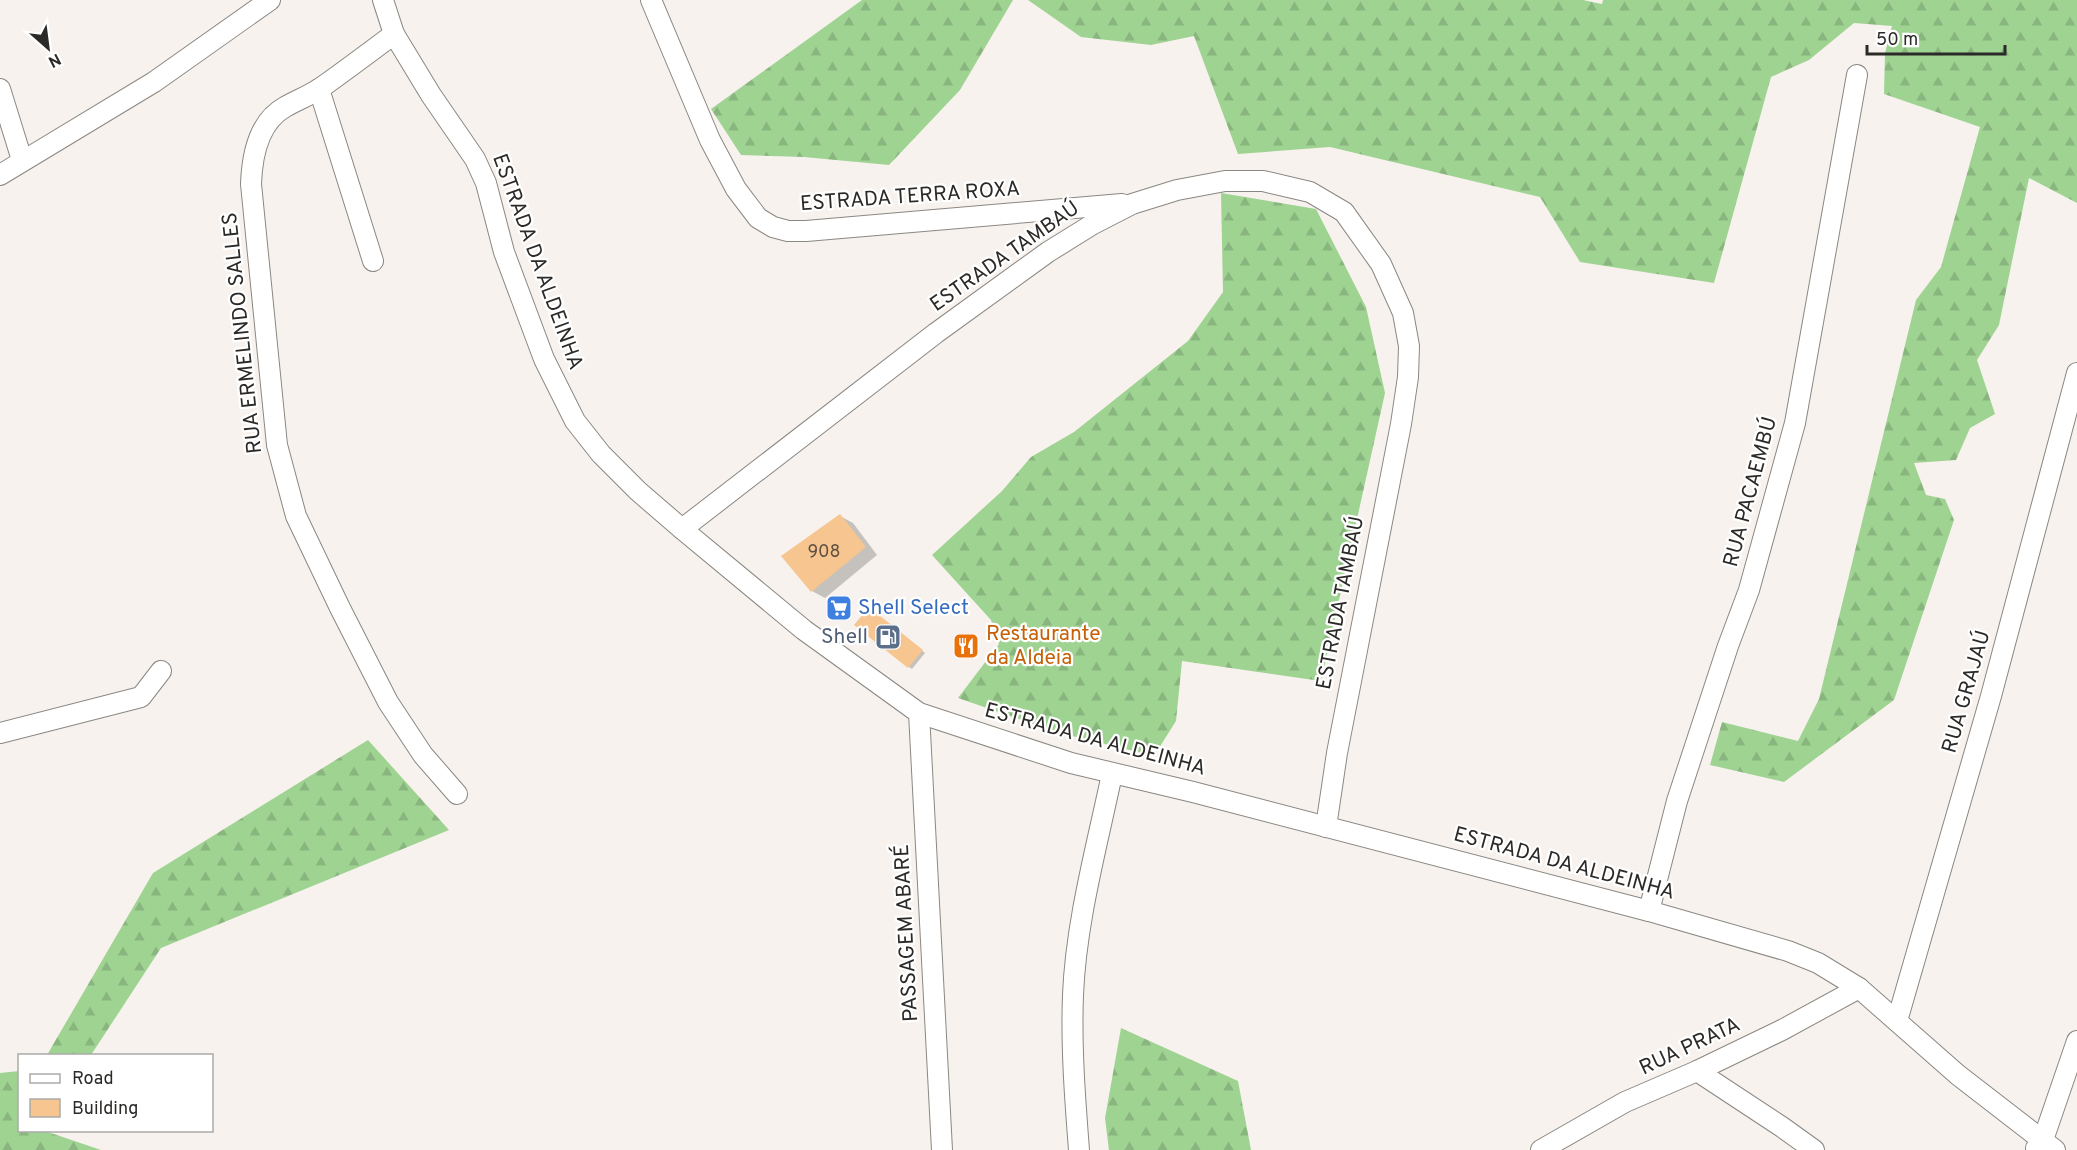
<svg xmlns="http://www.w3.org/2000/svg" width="2077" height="1150" font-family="Overpass,sans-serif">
	<defs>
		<pattern id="forest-firs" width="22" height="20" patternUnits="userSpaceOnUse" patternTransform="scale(1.5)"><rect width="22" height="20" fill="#9fd392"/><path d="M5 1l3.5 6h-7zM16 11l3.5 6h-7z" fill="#89b57e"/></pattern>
	</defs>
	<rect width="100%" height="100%" fill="#f7f2ed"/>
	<!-- forest -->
	<g fill="url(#forest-firs)">
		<path d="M 862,0 L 1013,0 L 960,90 L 889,165 L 804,157 L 741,155 L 711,109 Z"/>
		<path d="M 1028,0 L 1583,0 L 1602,4 L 1603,0 L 2077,0 L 2077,203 L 2029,178 L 1999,325 L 1977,360 L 1995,414 L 1970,428 L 1956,460 L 1914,463 L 1926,495 L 1945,499 L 1954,520 L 1894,700 L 1784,782 L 1710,765 L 1722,722 L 1798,741 L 1819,699 L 1916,300 L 1941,267 L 1980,127 L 1884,94 L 1885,53 L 1892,26 L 1854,23 L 1809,60 L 1771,77 L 1714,283 L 1580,262 L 1540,197 L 1330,147 L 1238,154 L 1194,36 L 1151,45 L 1081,37 Z"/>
		<path d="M 1221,193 L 1316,209 L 1366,307 L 1385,393 L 1321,681 L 1182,661 L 1176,721 L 1154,756 L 1056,732 L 958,698 L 999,644 L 991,620 L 932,555 L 1002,491 L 1031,457 L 1074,432 L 1188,341 L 1223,292 Z"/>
		<path d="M 368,740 L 449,830 L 161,948 L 91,1055 L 47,1055 L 153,873 Z"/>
		<path d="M 1121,1028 L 1238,1081 L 1251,1150 L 1109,1150 L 1105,1118 Z"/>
		<path d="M 19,1071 L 20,1130 L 45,1131 L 101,1150 L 0,1150 L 0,1073 Z"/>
	</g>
	<!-- shadow -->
	<g fill="#0003">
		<path d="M 840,516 L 853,523 L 877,555 L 825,598 L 812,591 Z"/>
		<path d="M 872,611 L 925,653 L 912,669 L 909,667 Z"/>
	</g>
	<!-- building -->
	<g fill="#f7c58f">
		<path d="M 840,514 L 866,547 L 811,592 L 781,556 Z"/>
		<path d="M 869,607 L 923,650 L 908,668 L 854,625 Z"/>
	</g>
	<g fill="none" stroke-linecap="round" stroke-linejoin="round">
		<!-- minor casing -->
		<g stroke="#8b8782" stroke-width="22">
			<g id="minor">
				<path d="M 383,0 L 394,34 L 431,95 L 475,159 L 486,183 L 504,252 L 544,359 L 575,421 L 601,454 L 638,491 L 682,529 L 804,630 L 919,713 L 1071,763 L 1193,792 L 1649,911 L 1788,951 L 1818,963 L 1859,988 L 1958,1075 L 2055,1150"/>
				<path d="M 651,0 L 710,140 L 736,189 L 758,218 L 773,227 L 788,231 L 806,231 L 1122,204"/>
				<path d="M 394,34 C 370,52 346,70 322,87 C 311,95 297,100 285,107 C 258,122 252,156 251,184 L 277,445 L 296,516 L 340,608 L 388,702 L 423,755 L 457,794"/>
				<path d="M 0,89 L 22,160"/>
				<path d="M 319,89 L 373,261"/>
				<path d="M 0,175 L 154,82 L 270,0"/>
				<path d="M 682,529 L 936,333 L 1048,252 L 1093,224 L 1132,204 L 1177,190 L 1225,181 L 1263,181 L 1310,192 L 1344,212 L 1381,264 L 1403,313 L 1409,346 L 1408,377 L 1401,424 L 1337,753 L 1326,827"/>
				<path d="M 919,713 L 942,1150"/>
				<path d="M 0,733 L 141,697 L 161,671"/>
				<path d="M 1649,911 L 1677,801 L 1728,646 L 1749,590 L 1795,423 L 1857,75"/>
				<path d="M 1897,1021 L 1991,696 L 2077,373"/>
				<path d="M 1697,1071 L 1782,1127 L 1814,1150"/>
				<path d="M 2036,1148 L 2043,1140 L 2077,1041"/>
				<path d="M 1079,1150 C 1075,1099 1071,1046 1073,995 C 1076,921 1097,846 1112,774"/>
				<path d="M 1541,1150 L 1625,1102 L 1697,1071 L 1782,1030 L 1859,988"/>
			</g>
		</g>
		<!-- minor -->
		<use href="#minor" stroke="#fff" stroke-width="20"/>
	</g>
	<!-- icons -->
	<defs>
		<g id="supermarket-square" transform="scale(1.35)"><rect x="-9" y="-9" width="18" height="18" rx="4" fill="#3f7fe0" stroke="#fff"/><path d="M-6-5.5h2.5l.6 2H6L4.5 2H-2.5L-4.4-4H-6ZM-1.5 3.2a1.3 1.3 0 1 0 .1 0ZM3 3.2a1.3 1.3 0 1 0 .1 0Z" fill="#fff"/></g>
		<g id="fuel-square" transform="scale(1.35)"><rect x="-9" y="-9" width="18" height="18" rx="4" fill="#5c6f8a" stroke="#fff"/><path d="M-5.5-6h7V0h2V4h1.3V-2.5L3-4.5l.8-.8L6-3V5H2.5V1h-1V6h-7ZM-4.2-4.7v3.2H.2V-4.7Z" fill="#fff"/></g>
		<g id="restaurant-square" transform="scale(1.35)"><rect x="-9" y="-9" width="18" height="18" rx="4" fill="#e8710a" stroke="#fff"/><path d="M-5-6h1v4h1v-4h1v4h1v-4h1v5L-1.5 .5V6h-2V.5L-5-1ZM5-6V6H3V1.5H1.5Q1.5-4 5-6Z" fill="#fff"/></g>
	</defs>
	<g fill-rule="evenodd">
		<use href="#supermarket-square" x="839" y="608"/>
		<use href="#fuel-square" x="888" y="637"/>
		<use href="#restaurant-square" x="966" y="646"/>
	</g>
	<g text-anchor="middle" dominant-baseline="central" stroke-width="4.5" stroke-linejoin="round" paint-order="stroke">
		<!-- number labels -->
		<g font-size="18" fill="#5f5142">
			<text x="824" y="552">908</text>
		</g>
		<!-- street labels -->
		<g font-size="21" fill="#2c2a28" stroke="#fff">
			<text transform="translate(910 197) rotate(-4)">ESTRADA TERRA ROXA</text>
			<text transform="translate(1005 257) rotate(-35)">ESTRADA TAMBAÚ</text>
			<text transform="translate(537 262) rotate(70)">ESTRADA DA ALDEINHA</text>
			<text transform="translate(243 333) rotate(-96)">RUA ERMELINDO SALLES</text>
			<text transform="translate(1751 492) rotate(-75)">RUA PACAEMBÚ</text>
			<text transform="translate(1341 603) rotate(-79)">ESTRADA TAMBAÚ</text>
			<text transform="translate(1967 692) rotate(-74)">RUA GRAJAÚ</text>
			<text transform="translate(1095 740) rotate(15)">ESTRADA DA ALDEINHA</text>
			<text transform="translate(1564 864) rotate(15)">ESTRADA DA ALDEINHA</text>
			<text transform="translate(907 933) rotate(-93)">PASSAGEM ABARÉ</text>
			<text transform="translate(1690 1047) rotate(-25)">RUA PRATA</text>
		</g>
		<!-- shop labels -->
		<g font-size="21" fill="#366cbe" stroke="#fff" text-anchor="start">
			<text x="858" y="608">Shell Select</text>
		</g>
		<!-- food labels -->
		<g font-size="21" fill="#c56008" stroke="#fff" text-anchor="start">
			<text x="986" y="634">Restaurante<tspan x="986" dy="24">da Aldeia</tspan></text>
		</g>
		<!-- service labels -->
		<g font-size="21" fill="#4e5e75" stroke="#fff" text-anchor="end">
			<text x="868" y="637">Shell</text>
		</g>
	</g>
	<!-- legend -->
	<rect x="18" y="1054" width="195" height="78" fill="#ffffff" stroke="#abaaa9" stroke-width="1.5"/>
	<rect x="30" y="1074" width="30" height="9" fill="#ffffff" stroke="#abaaa9" stroke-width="1.5"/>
	<text x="72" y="1084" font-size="18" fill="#2c2a28">Road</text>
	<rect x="30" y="1099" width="30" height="18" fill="#f7c58f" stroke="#abaaa9" stroke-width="1.5"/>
	<text x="72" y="1114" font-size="18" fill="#2c2a28">Building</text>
	<!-- north arrow -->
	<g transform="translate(48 48) rotate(152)" stroke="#ffffff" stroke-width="4.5" paint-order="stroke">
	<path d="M0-4.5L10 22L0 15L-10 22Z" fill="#2c2a28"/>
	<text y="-9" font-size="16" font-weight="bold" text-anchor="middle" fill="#2c2a28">N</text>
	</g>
	<!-- scale -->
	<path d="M1867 45v9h138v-9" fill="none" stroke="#2c2a28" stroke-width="3"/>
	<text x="1876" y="45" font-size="18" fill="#2c2a28" stroke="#ffffff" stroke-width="4.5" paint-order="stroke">50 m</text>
</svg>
